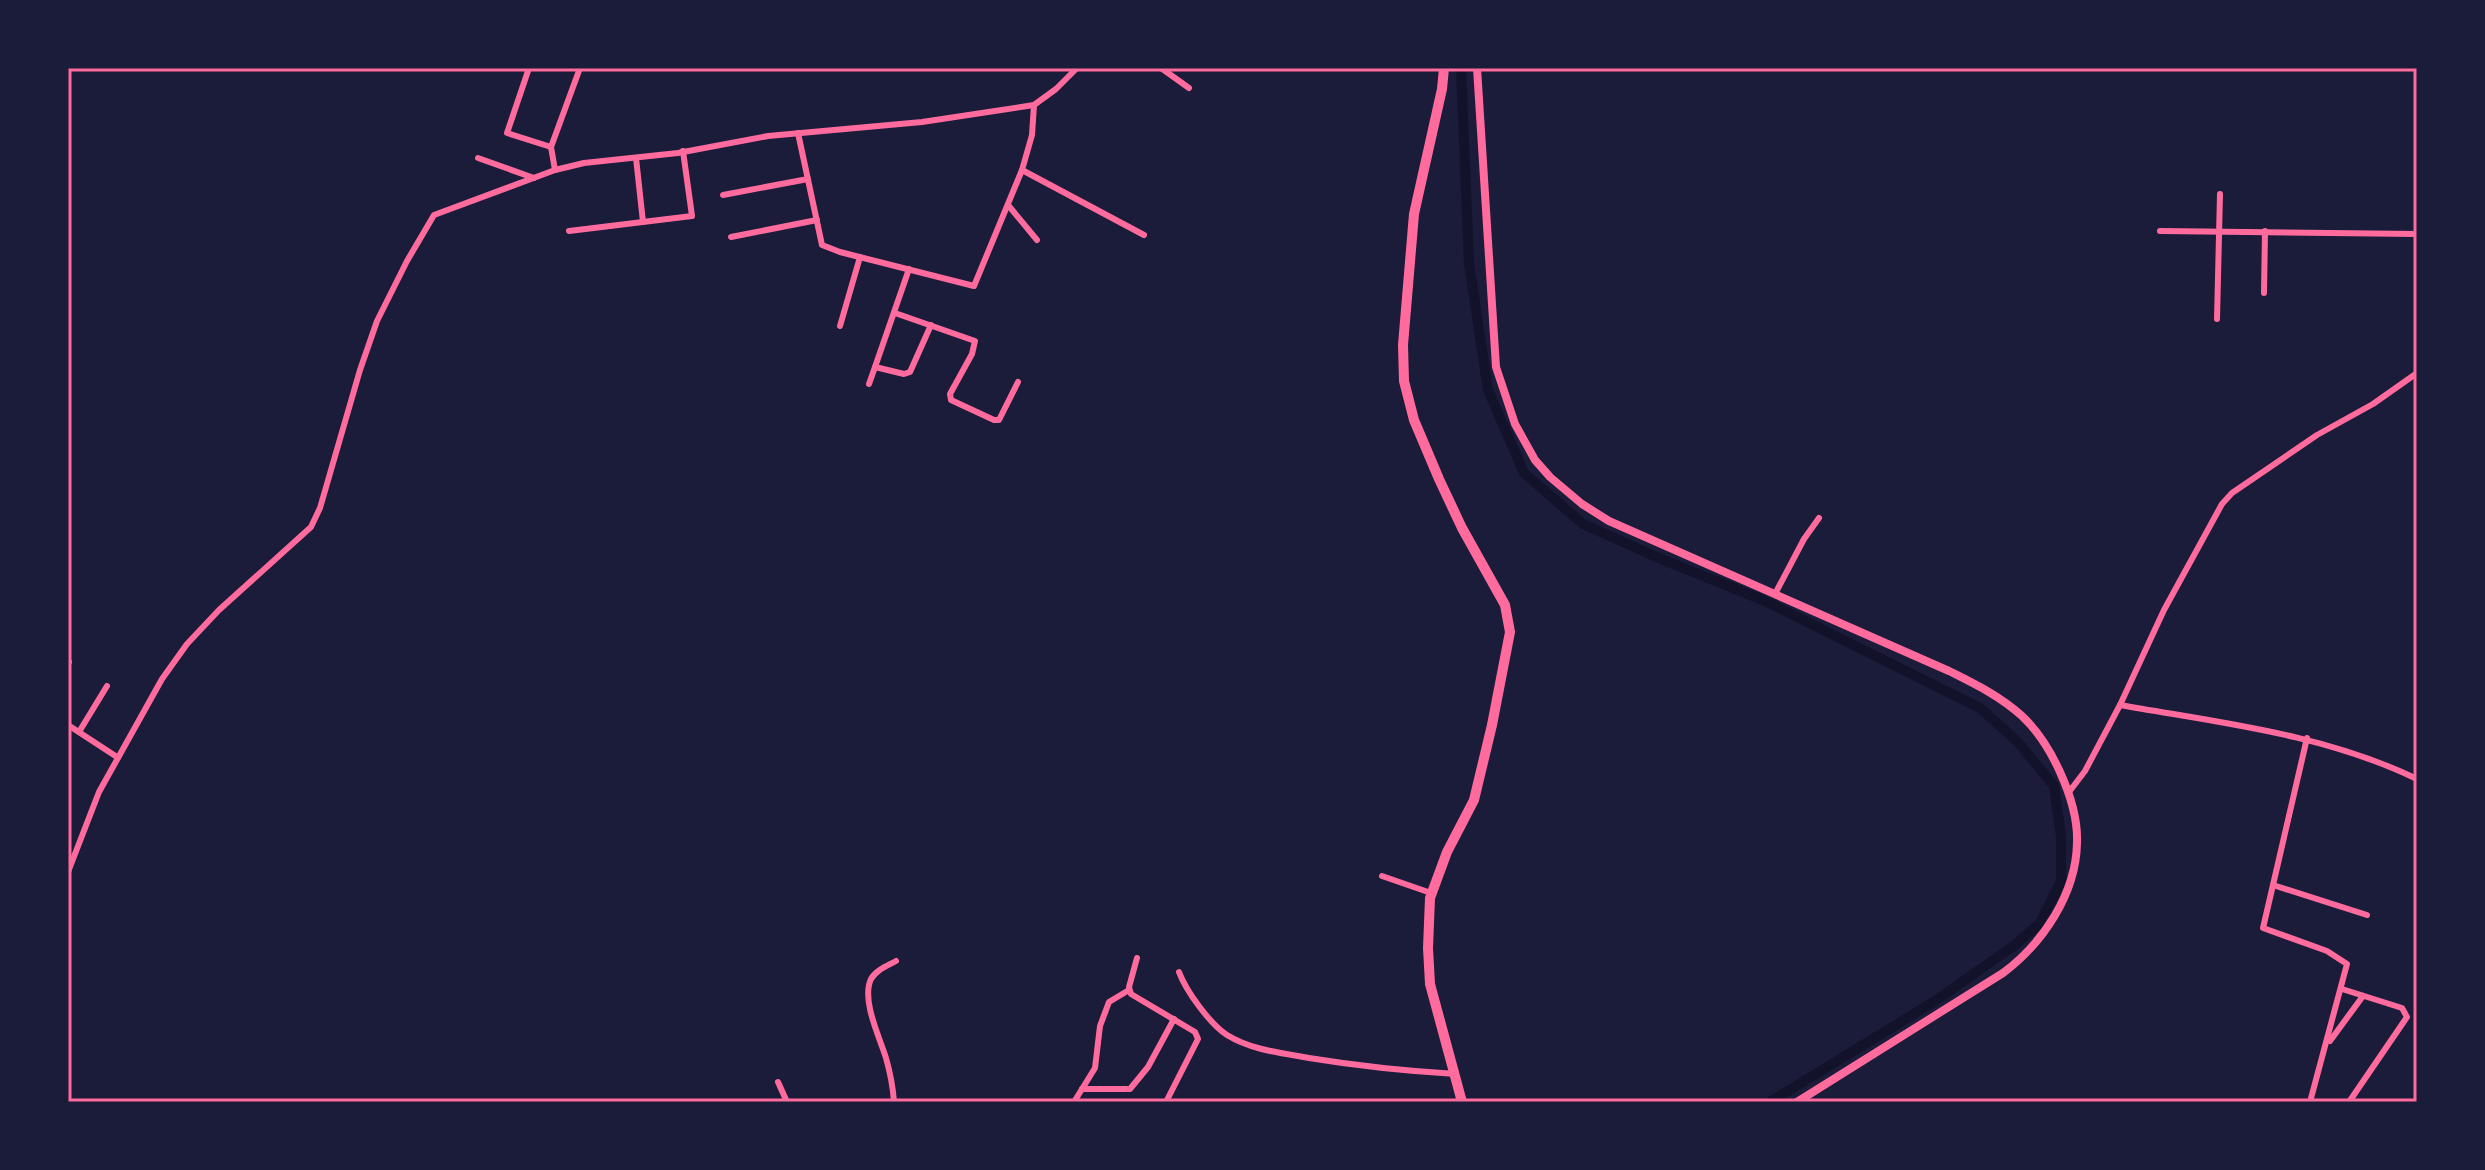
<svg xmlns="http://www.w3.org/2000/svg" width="2485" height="1170" font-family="Helvetica,sans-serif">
	<rect width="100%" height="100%" fill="#1b1b3a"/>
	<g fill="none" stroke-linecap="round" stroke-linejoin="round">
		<!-- canal -->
		<path stroke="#12122b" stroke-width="10" d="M 1461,68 L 1469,263 L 1488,390 L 1524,473 L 1583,524 L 1661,559 L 1763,600 L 1980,708 L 2018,742 L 2054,786 L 2061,836 L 2061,881 L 2040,923 L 2015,945 L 1935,1001 L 1770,1102"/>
		<!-- minor -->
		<g stroke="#ff6b9d" stroke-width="6">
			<path d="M 529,68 L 507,133 L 551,147"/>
			<path d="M 1161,68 L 1189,88"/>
			<path d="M 798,133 L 822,245 L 840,252 L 974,286 L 1022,170 L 1032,135 L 1034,105"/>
			<path d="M 478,158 L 534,178"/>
			<path d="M 636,158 L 643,222"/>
			<path d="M 555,170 L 551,147 L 580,68"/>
			<path d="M 1022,170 L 1144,235"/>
			<path d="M 723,195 L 808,179"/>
			<path d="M 1008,205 L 1037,240"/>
			<path d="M 569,231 L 692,216 L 683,151"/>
			<path d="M 2160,231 L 2417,234"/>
			<path d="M 731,237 L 817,220"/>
			<path d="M 909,269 L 875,367 L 904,374 L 910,372 L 931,325"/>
			<path d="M 2264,293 L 2265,231"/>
			<path d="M 895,313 L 975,341 L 972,354 L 950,394 L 951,400 L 994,420 L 999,420 L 1018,382"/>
			<path d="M 2217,319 L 2220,194"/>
			<path d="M 840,326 L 860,257"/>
			<path d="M 869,384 L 875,367"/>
			<path d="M 1775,594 L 1804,539 L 1819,518"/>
			<path d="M 68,664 L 69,662"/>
			<path d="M 2120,705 C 2221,723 2324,734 2417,779"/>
			<path d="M 68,725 L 117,757"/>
			<path d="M 79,732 L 107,686"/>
			<path d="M 2307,738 L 2273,885 L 2367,915"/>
			<path d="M 2069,792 L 2085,771 L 2120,705 L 2164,610 L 2222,504 L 2232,493 L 2317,435 L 2373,404 L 2417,373"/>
			<path d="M 68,872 L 99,792 L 162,679 L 187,644 L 219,610 L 311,527 L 320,508 L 360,370 L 377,321 L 407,261 L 434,215 L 555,170 L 584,163 L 678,153 L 768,136 L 922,122 L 1034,105 L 1056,89 L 1077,68"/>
			<path d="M 1382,876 L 1431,893"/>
			<path d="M 2273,885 L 2263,928 L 2327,951 L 2347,964 L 2310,1102"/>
			<path d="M 1137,958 L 1129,987 L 1131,994 L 1195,1032 L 1198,1039 L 1166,1102"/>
			<path d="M 1179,972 C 1186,991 1210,1024 1227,1035 C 1251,1050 1282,1053 1309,1058 C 1358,1066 1406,1071 1456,1074"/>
			<path d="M 2342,989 L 2402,1008 L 2407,1017 L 2349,1102"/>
			<path d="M 2330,1041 L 2363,996"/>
			<path d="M 778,1082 L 787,1102"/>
			<path d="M 1082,1089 L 1130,1089 L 1148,1067 L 1174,1019"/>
			<path d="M 894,1102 C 893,1088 890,1072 886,1058 C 880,1038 861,1000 871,979 C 876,970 887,966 896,961"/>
			<path d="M 1074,1102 L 1095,1068 L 1100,1026 L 1109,1002 L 1129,990"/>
		</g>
		<!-- tertiary -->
		<path stroke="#ff6b9d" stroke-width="8" d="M 1477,68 L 1496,367 L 1515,424 L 1535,460 L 1550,477 L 1582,504 L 1609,521 L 1949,671 C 1975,684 2000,696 2022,716 C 2038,731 2051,752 2060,772 C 2070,794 2078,819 2077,843 C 2076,894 2043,943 2003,973 L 1797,1102"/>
		<!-- primary -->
		<path stroke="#ff6b9d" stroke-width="10" d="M 1444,68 L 1442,89 L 1414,214 L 1403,345 L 1404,381 L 1414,420 L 1439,479 L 1462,528 L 1505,605 L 1510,632 L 1492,725 L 1474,800 L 1447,852 L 1430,898 L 1428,948 L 1430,984 L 1462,1102"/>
	</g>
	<!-- border -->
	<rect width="2485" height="1170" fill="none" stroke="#1b1b3a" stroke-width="140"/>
	<rect x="70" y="70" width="2345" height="1030" fill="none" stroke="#ff6b9d" stroke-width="3"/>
</svg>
